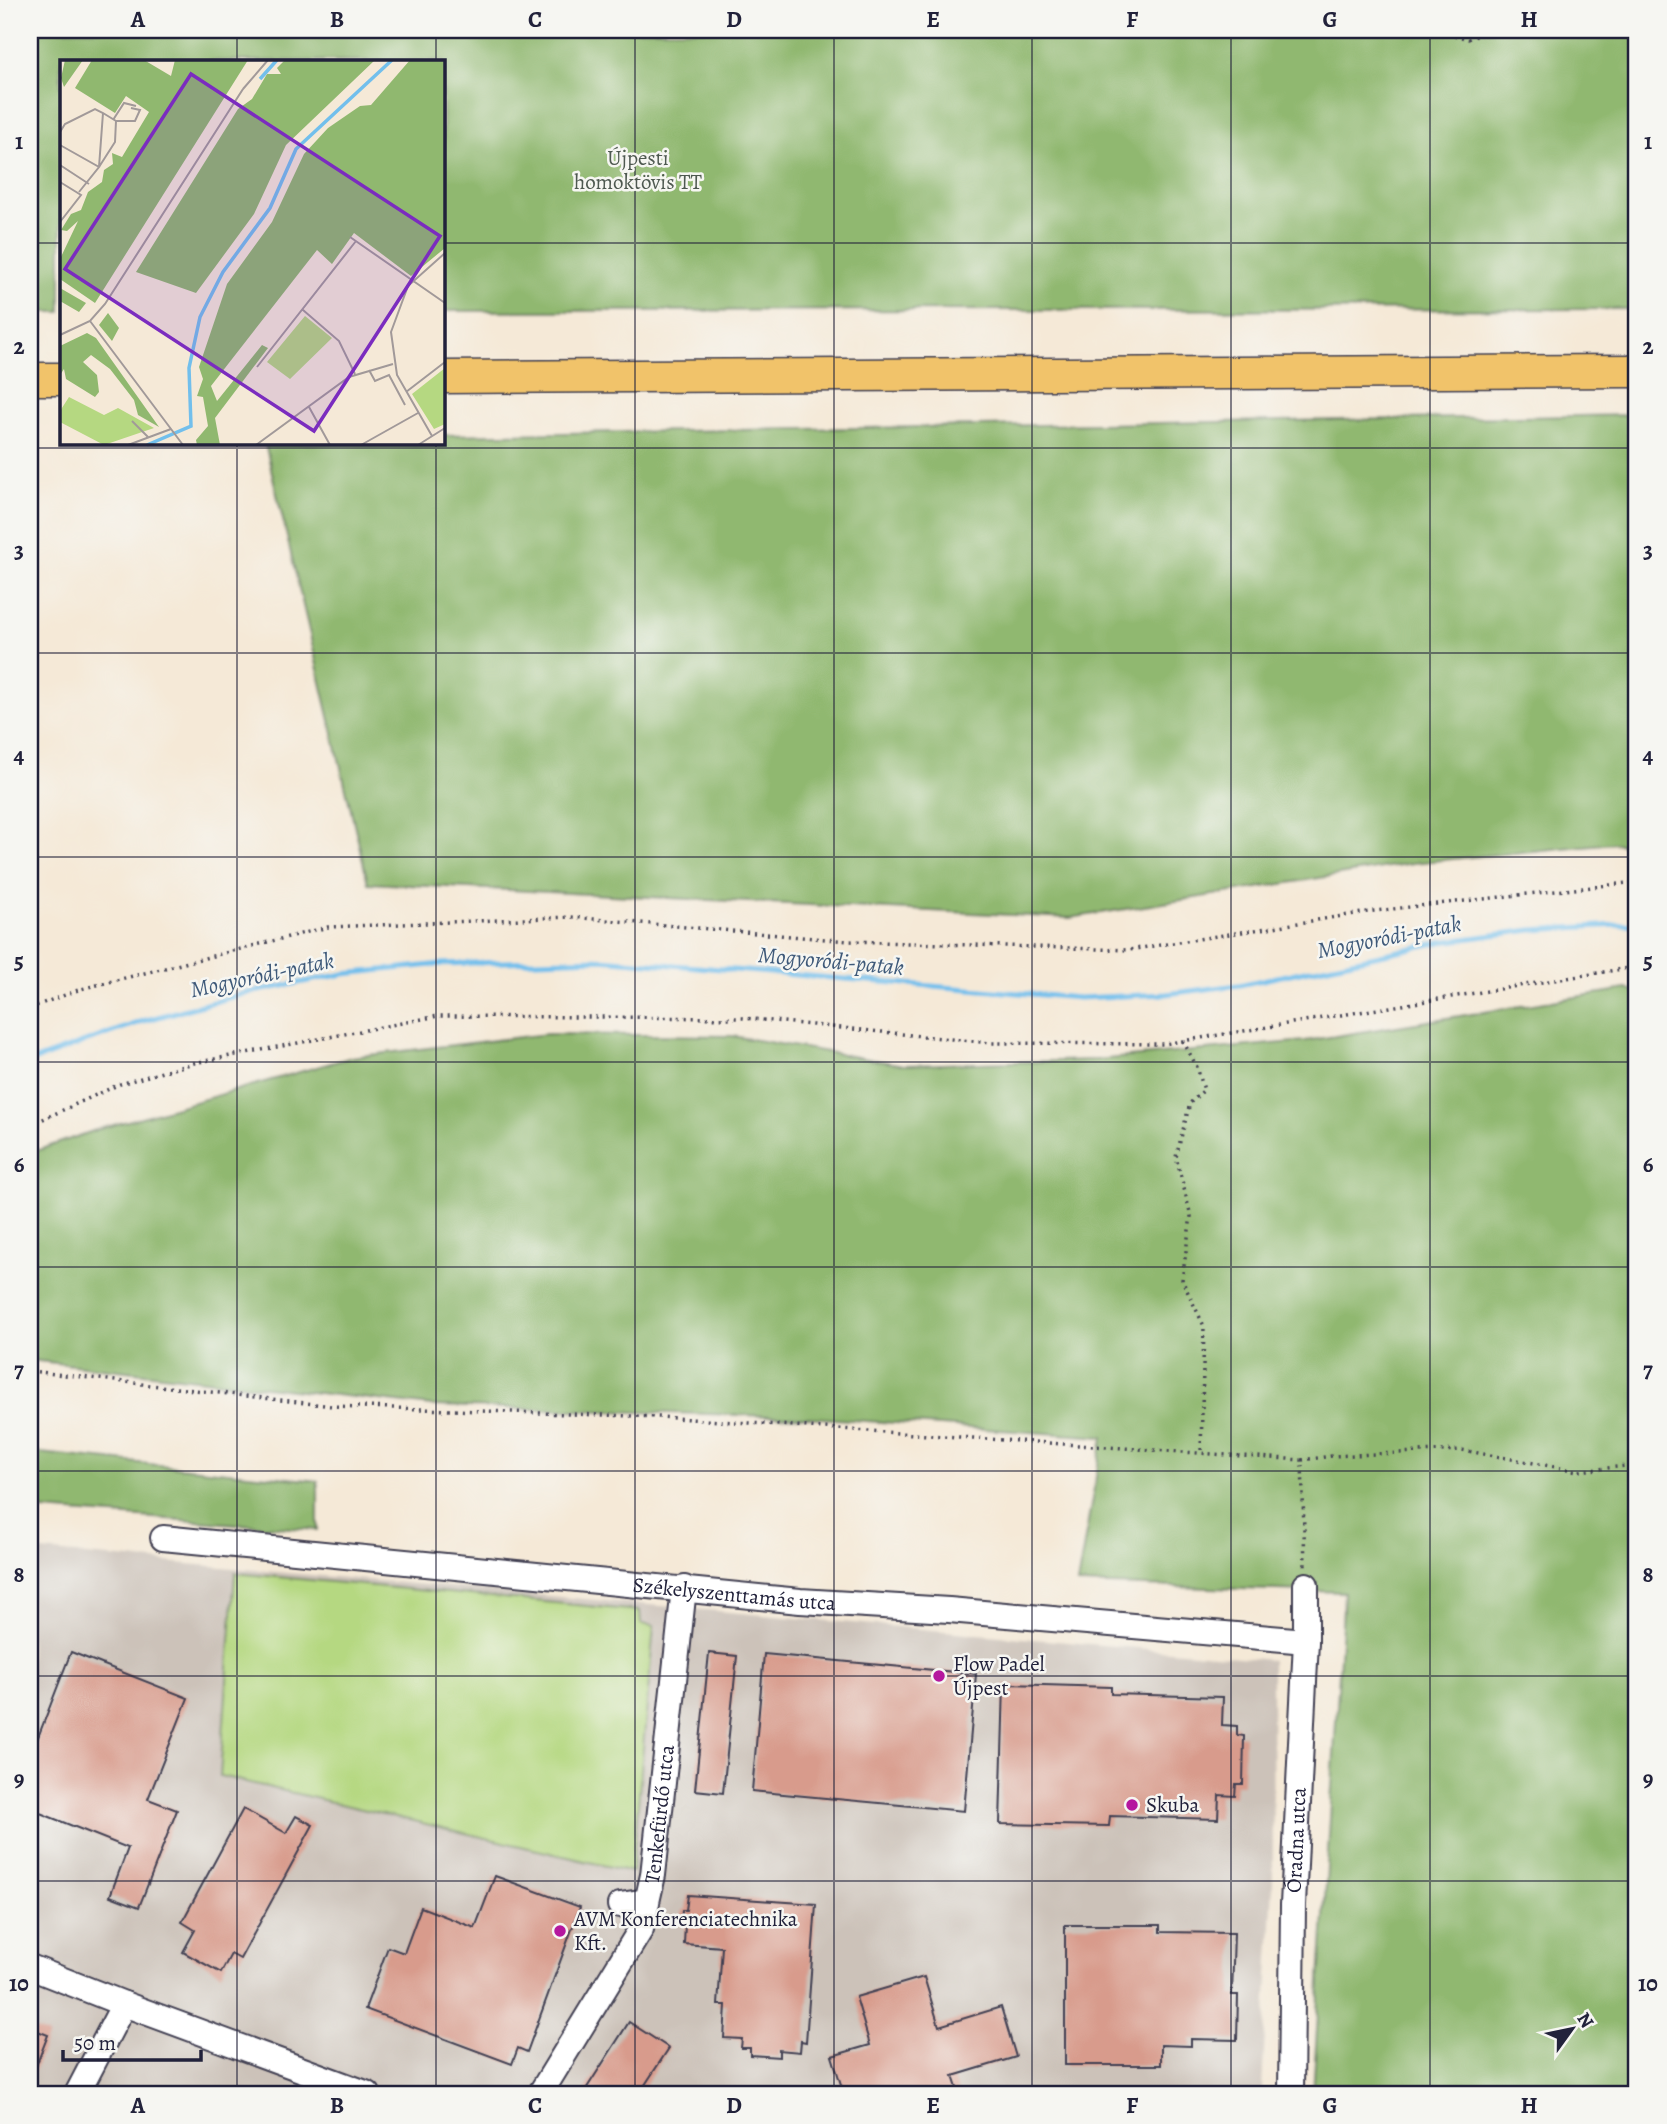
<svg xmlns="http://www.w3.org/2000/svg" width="1667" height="2124" font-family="Alegreya,serif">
	<rect width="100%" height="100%" fill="#f6f6f2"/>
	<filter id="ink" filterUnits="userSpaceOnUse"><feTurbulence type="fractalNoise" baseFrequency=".0143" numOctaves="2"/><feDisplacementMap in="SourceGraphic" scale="14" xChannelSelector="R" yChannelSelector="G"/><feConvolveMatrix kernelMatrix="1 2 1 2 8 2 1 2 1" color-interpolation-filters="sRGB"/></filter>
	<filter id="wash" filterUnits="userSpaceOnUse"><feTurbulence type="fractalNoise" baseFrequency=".00686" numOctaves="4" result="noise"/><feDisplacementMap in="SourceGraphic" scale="28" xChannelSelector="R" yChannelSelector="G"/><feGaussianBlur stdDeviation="1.57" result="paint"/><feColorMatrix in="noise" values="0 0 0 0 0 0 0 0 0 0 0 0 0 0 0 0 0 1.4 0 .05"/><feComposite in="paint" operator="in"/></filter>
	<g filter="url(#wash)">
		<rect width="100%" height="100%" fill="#f5e9d7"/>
		<!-- industrial -->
		<path fill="#ccc2b9" d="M 30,1550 L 1272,1660 L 1273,1886 L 1262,2088 L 1258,2094 L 30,2094 Z"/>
		<!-- green -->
		<path fill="#b5d881" stroke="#6c7d5e" stroke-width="2" d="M 235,1573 L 640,1611 L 641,1624 L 654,1626 L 632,1872 L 220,1776 Z"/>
		<!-- forest -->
		<g fill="#90b86f" stroke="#596d55" stroke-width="2">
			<path d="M 30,30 L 1637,30 L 1637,309 L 443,311 L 443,61 L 61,61 L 61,312 L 30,312 Z"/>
			<path d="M 1635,415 L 1637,416 L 1637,847 L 1613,843 L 1413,863 L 1070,918 L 368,883 L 265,443 L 443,443 L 443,435 Z"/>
			<path d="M 1626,989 L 1637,991 L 1637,2094 L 1313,2094 L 1344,1592 L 1077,1584 L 1103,1437 L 806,1417 L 432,1406 L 30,1360 L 30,1153 L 96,1130 L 352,1057 L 547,1034 L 732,1036 L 904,1065 L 1096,1060 L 1305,1041 Z"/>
			<path d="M 30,1452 L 318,1481 L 318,1530 L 30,1509 Z"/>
		</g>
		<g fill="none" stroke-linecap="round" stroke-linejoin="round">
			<!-- stream -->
			<path stroke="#72bfec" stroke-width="5" d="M 30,1062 L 143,1021 L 243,994 L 344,974 L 442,964 L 600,959 L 1079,998 L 1166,994 L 1239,985 L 1441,942 L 1531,930 L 1637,924"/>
		</g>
		<g id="blocks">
			<!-- building -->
			<g fill="#d89b8c">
				<path d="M 71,1652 L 188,1698 L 148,1799 L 177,1810 L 139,1907 L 110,1896 L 128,1848 L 30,1809 L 30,1758 Z"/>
				<path d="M 709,1653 L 737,1656 L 723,1793 L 695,1790 Z"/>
				<path d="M 764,1654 L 976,1674 L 964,1811 L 752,1791 Z"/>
				<path d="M 1004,1684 L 1111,1687 L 1111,1694 L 1223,1697 L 1222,1725 L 1237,1726 L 1237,1735 L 1244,1736 L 1243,1784 L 1236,1784 L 1235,1796 L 1219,1795 L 1218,1819 L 1110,1816 L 1109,1826 L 1000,1824 Z"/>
				<path d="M 243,1809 L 286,1833 L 296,1816 L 313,1825 L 240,1959 L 231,1954 L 221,1973 L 183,1952 L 195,1930 L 182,1922 Z"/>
				<path d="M 495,1876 L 580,1907 L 527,2052 L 518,2048 L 512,2064 L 365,2009 L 388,1947 L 404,1953 L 421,1907 L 475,1928 Z"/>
				<path d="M 688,1895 L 816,1904 L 806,2042 L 801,2041 L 800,2052 L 779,2050 L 779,2057 L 750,2055 L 750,2048 L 741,2048 L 742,2039 L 724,2038 L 726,2005 L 718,2005 L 722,1947 L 684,1944 L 685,1925 L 681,1925 L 682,1910 L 686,1910 Z"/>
				<path d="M 1065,1925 L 1160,1925 L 1160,1932 L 1234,1933 L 1232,1995 L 1238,1995 L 1237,2040 L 1191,2039 L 1191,2046 L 1161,2045 L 1161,2065 L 1065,2065 Z"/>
				<path d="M 924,1977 L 939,2026 L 1001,2007 L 1016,2057 L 953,2076 L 959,2094 L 844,2094 L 832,2056 L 870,2045 L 856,1997 Z"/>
				<path d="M 629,2022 L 669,2048 L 639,2094 L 583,2094 Z"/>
				<path d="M 30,2028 L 48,2035 L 31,2079 L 30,2078 Z"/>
			</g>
		</g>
	</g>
	<g filter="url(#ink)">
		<use href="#blocks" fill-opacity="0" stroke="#424052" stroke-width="2"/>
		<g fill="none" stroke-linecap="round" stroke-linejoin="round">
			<!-- minor casing -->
			<g stroke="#424052" stroke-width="28">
				<g id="minor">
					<path id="s1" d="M 163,1538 L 800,1601 L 949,1610 L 1306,1641"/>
					<path d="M 620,1905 L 647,1901"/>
					<path d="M 30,1967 L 124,2004 L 368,2094"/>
					<path d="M 77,2094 L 124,2004"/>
					<path id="s2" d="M 540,2094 L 641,1929 L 653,1875 L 684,1588"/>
					<path id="s3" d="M 1291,2094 L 1293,1905 L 1306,1641 L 1306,1585"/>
				</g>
			</g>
			<!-- major casing -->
			<g stroke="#424052" stroke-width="35">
				<g id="major">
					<path d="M 443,377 L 1637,371"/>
					<path d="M 30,379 L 61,379"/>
				</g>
			</g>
			<!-- path -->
			<g stroke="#424052" stroke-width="3.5" stroke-dasharray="2 5" stroke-linecap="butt">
				<path d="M 1434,30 L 1468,39 L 1493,30"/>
				<path d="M 30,1008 L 81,989 L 328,927 L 571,917 L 848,941 L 1129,950 L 1374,911 L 1637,882"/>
				<path d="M 1183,1041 L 1197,1067 L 1204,1090 L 1190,1103 L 1176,1157 L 1191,1216 L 1182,1280 L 1204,1326 L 1201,1452"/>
				<path d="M 30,1125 L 120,1084 L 194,1063 L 438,1016 L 743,1018 L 991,1043 L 1164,1044 L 1628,968 L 1637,970"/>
				<path d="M 30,1371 L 332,1406 L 660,1417 L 1302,1460 L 1305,1566"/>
				<path d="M 1302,1460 L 1332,1456 L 1462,1450 L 1578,1471 L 1637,1465"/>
			</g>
			<!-- minor -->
			<use href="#minor" stroke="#fff" stroke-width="24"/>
			<!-- major -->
			<use href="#major" stroke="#f1c36a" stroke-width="32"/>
		</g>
	</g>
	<!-- grid -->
	<path fill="none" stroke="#22223b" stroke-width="2" stroke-opacity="0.55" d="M 237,30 L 237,61M 436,30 L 436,61M 635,30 L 635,2094M 834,30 L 834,2094M 1032,30 L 1032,2094M 1231,30 L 1231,2094M 1430,30 L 1430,2094M 30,243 L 61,243M 443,243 L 1637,243M 237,443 L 237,2094M 436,443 L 436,2094M 30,448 L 1637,448M 30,653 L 1637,653M 30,857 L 1637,857M 30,1062 L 1637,1062M 30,1267 L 1637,1267M 30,1471 L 1637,1471M 30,1676 L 1637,1676M 30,1881 L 1637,1881"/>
	<!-- markers -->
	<g fill="#b5179e" stroke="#f6f6f2" stroke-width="2.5">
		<circle cx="939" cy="1676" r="7"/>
		<circle cx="1132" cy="1805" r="7"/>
		<circle cx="560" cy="1931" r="7"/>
	</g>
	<g text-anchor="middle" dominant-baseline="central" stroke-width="5" stroke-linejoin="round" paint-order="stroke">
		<!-- park labels -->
		<g font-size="21" fill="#4e5950" stroke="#f6f6f2">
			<text x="638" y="158">Újpesti<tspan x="638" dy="24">homoktövis TT</tspan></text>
		</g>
		<!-- street labels -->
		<g font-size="21" fill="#22223b" stroke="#f6f6f2">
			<text stroke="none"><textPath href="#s1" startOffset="574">Székelyszenttamás utca</textPath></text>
			<text stroke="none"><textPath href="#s2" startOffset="310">Tenkefürdő utca</textPath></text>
			<text stroke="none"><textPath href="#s3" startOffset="254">Óradna utca</textPath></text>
		</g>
		<!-- poi labels -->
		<g font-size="21" fill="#22223b" stroke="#f6f6f2" text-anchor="start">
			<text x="953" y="1664">Flow Padel<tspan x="953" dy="24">Újpest</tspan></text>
			<text x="1146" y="1805">Skuba</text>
			<text x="574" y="1919">AVM Konferenciatechnika<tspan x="574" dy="24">Kft.</tspan></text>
		</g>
		<!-- water labels -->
		<g font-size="23" font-style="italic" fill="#3e5979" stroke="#f6f6f2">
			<text transform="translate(1389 937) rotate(-11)">Mogyoródi-patak</text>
			<text transform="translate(831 961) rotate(5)">Mogyoródi-patak</text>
			<text transform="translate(262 975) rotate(-12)">Mogyoródi-patak</text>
		</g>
	</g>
	<!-- overview -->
	<g transform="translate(60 60)">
		<rect width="385" height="385" fill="#f5e9d7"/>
		<path d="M 245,256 L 272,278 L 230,319 L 207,302 ZM 385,308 L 385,364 L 374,369 L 352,334 ZM 9,337 L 44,355 L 58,348 L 94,368 L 44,385 L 0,362 L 0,351 Z" fill="#b5d881"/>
		<path d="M 5,0 L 23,0 L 4,27 L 1,18 ZM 32,0 L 84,0 L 111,16 L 115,0 L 188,0 L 35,243 L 0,219 L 0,199 L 18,161 L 7,171 L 1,170 L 11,154 L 21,150 L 28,132 L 42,122 L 44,110 L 53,104 L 52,93 L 62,97 L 89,52 L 66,36 L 55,53 L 15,28 ZM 225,0 L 315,0 L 226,85 L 194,154 L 136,233 L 76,212 L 178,49 L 192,39 L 207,14 L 221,14 L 217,8 ZM 350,0 L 385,0 L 385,188 L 351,216 L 294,173 L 272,204 L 257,190 L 151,326 L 157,341 L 202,285 L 208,288 L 155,358 L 160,385 L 137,385 L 136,380 L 148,366 L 143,337 L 137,336 L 143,319 L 139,307 L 167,224 L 212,162 L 244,94 L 268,68 L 300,46 L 311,45 ZM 0,228 L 26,243 L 19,252 L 0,241 ZM 48,253 L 59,268 L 52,281 L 39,265 ZM 27,273 L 36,278 L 99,367 L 78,355 L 74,340 L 50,309 L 31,295 L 23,302 L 37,315 L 39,332 L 35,337 L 6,319 L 4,309 L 0,315 L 0,286 Z" fill="#90b86f"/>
		<path fill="none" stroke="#72bfec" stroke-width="3.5" d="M 200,19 L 217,0M 87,385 L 131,366 L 129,308 L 140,257 L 163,212 L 210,148 L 236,89 L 332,0"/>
		<path fill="none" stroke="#a19999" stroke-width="2" d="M 183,29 L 208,0M 53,60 L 64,43 L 76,46M 56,61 L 75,61 L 80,50 L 71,48M 0,72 L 5,64 L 35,49 L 43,53 L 56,61 L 55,82 L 39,107 L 43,53M 0,85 L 39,107 L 19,132M 0,105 L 29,124M 0,122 L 21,135 L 0,162M 290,177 L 385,243M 243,250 L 279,281 L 295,314M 30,261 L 123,385M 0,275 L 30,261 L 45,244 L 183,29M 197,307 L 296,181M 309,310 L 315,321 L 329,315 L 345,345M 346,332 L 385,302M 249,347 L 270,385M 72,361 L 88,377M 372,376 L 337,315 L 331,272 L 348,226 L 385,193M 68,385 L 111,369M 196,385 L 289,317 L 333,304M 301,385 L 358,353M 358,385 L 385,368"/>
		<path fill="#7b2cbf" fill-opacity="0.15" stroke="#7b2cbf" stroke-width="3.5" d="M 131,14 L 380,176 L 254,371 L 5,209 Z"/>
		<rect width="385" height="385" fill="none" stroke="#22223b" stroke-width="3.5"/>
	</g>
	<!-- margin -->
	<rect width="1667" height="2124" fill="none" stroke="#f6f6f2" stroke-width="77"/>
	<!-- north arrow -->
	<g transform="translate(1572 2029) rotate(57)" stroke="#f6f6f2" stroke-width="5" paint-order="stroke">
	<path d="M0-5L12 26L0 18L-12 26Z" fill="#22223b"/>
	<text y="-10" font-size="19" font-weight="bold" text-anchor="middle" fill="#22223b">N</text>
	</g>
	<!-- scale -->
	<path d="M63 2050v10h138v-10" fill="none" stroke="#22223b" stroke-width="3.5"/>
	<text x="74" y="2050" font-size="21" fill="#22223b" stroke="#f6f6f2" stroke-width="5" paint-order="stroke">50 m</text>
	<rect x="38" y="38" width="1590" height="2048" fill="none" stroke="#22223b" stroke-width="2.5"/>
	<g font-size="23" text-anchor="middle" font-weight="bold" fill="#22223b">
		<text x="138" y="27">A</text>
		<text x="337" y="27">B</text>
		<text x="535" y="27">C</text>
		<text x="734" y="27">D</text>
		<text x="933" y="27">E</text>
		<text x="1132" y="27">F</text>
		<text x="1330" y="27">G</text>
		<text x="1529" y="27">H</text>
		<text x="19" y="149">1</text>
		<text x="1648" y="149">1</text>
		<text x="19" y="354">2</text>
		<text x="1648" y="354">2</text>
		<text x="19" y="558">3</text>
		<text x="1648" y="558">3</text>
		<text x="19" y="763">4</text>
		<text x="1648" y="763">4</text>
		<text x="19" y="968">5</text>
		<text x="1648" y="968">5</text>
		<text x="19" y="1172">6</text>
		<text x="1648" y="1172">6</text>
		<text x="19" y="1377">7</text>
		<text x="1648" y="1377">7</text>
		<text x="19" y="1582">8</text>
		<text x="1648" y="1582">8</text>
		<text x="19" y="1786">9</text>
		<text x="1648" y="1786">9</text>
		<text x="19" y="1991">10</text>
		<text x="1648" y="1991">10</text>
		<text x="138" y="2113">A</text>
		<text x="337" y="2113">B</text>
		<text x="535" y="2113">C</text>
		<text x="734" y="2113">D</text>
		<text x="933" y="2113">E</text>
		<text x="1132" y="2113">F</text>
		<text x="1330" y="2113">G</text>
		<text x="1529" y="2113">H</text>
	</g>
</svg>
